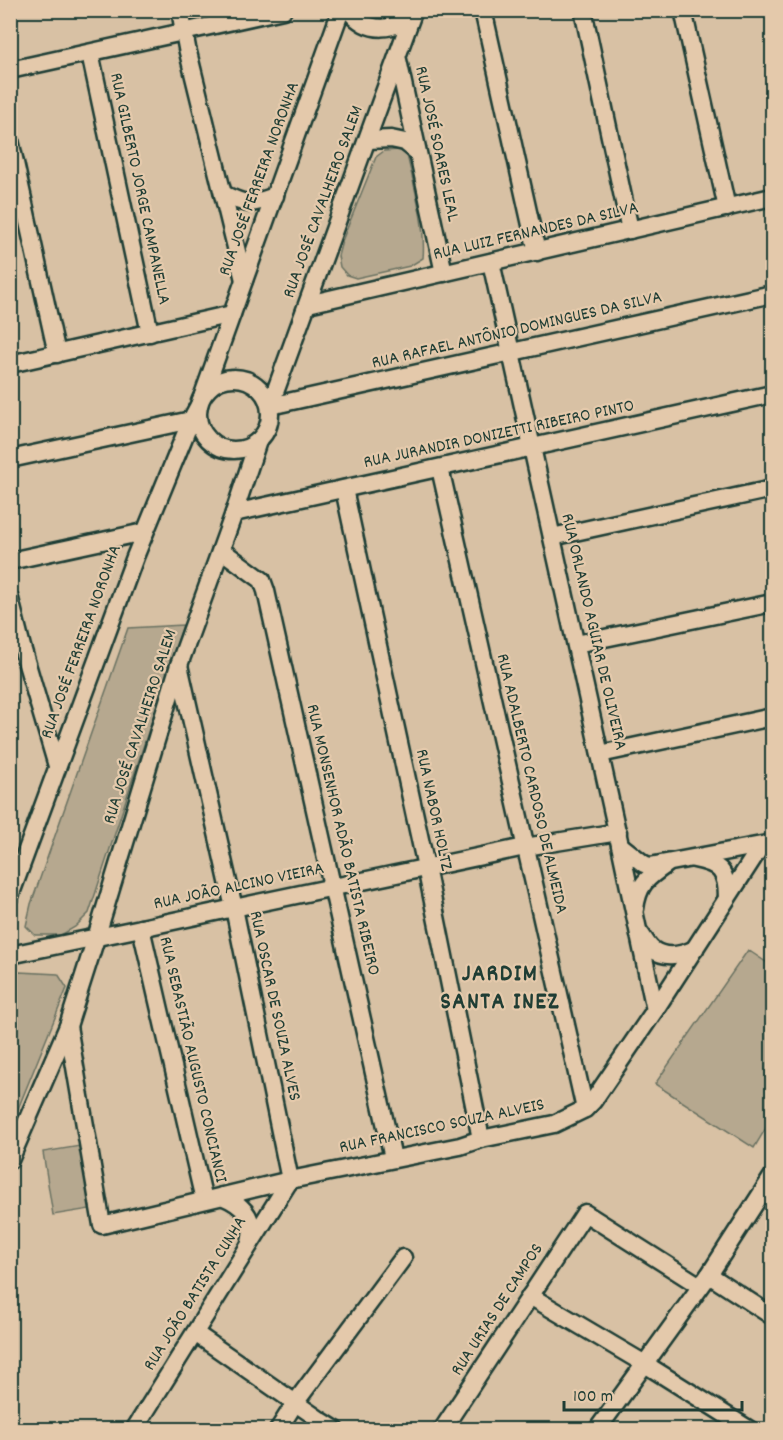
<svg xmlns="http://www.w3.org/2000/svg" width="783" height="1440" font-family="Dekko,sans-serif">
	<rect width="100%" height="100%" fill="#d8c1a4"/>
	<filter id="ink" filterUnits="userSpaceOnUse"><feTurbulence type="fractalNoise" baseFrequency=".0167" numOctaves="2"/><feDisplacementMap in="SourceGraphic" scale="12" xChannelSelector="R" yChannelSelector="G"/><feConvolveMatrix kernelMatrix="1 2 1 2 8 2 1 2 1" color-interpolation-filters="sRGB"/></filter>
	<g filter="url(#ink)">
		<!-- green -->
		<g fill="#b6a88f" stroke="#6a7262" stroke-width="1.5">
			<path d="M 399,150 L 407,155 C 414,186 426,226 423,258 L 410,266 L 356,278 L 347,275 L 340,267 L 338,256 L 342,241 L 376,157 L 384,151 Z"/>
			<path d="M 183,625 L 89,913 L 75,927 L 61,935 L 35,935 L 26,926 L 31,904 L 128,628 Z"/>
			<path d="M 748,950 L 772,966 L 772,1118 L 754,1148 L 655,1084 Z"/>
			<path d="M 19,972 L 58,974 L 67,988 L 11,1126 L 11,980 Z"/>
			<path d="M 80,1146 L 90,1209 L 53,1215 L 43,1152 Z"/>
		</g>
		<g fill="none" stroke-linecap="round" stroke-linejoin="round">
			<!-- minor casing -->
			<g stroke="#1f3d34" stroke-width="21">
				<g id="minor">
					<path d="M 180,10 L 187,48 L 244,280"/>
					<path d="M 349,10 C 366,34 397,33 414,10"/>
					<path d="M 483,10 L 537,252"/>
					<path d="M 583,10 L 630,230"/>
					<path d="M 683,10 L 727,208"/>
					<path d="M 90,53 L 150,333"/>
					<path d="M 398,60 L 444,273"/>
					<path d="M 10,70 L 283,10"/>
					<path d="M 10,140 L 57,354"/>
					<path d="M 368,140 L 391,139 L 405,142 L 417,152"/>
					<path d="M 223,194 C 248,206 249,205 275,196"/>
					<path d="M 491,262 L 620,845 L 655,1010"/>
					<path d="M 308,304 L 772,197"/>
					<path d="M 10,364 L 232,314"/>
					<circle cx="234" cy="414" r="36"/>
					<path d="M 203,395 L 341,10"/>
					<path d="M 270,406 L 772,294"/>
					<path d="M 270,406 L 414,10"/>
					<path d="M 10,459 L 191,420"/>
					<path d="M 440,468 L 585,1109"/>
					<path d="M 344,489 L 426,867 L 481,1139"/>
					<path d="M 234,513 L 772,394"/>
					<path d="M 552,537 L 772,489"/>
					<path d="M 221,550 L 262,580 L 266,591 L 393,1158"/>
					<path d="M 10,561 L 144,532"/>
					<path d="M 10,599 L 22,647 L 57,766"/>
					<path d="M 576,644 L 772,603"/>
					<path d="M 600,754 L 772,717"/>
					<path d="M 620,845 L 644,864 L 650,866 L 772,843"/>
					<path d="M 694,859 C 720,864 727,871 727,898"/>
					<path d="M 10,896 L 135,557 L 191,420 L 199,405"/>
					<path d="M 635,909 C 638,884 647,878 667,864"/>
					<path d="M 141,928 L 204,1200"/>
					<path d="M 640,933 C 644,938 647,945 652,949 C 665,959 682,955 695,949"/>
					<path d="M 10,955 L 141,928 L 234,908 L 525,847 L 618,832"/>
					<path d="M 68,1026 L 102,1225 L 290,1180 L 460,1146 L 481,1139 L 554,1124 L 585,1109 L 593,1101 L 655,1010 L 761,846"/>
					<path d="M 10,1160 L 68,1026 L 96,938 L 179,665 L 234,513 L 258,441"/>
					<path d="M 222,1196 C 244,1205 256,1218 250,1243"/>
					<path d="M 709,1275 L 772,1316"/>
					<path d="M 530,1296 L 645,1364 L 750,1430"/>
					<path d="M 195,1333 L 320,1420 L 336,1430"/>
					<path d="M 134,1430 L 290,1180 L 234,908 L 179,665"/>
					<path d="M 278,1430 L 295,1403 L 403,1258"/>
					<path d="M 442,1430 L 585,1213 L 700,1286"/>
					<path d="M 597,1430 L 709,1275 L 772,1177"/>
				</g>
			</g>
			<!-- minor -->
			<use href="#minor" stroke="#e4c9ab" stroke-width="16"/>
		</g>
	</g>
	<g text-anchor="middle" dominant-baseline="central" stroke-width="4.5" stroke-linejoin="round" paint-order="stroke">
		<!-- street labels -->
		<g font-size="18" fill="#1f3d34" stroke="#e4c9ab">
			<text transform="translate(436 144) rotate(78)">RUA JOSÉ SOARES LEAL</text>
			<text transform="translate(260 179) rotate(-70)">RUA JOSÉ FERREIRA NORONHA</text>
			<text transform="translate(139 189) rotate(78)">RUA GILBERTO JORGE CAMPANELLA</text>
			<text transform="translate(324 202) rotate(-70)">RUA JOSÉ CAVALHEIRO SALEM</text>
			<text transform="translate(536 232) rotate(-13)">RUA LUIZ FERNANDES DA SILVA</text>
			<text transform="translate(517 331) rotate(-13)">RUA RAFAEL ANTÔNIO DOMINGUES DA SILVA</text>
			<text transform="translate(499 435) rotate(-12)">RUA JURANDIR DONIZETTI RIBEIRO PINTO</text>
			<text transform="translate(593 632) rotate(77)">RUA ORLANDO AGUIAR DE OLIVEIRA</text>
			<text transform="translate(82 642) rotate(-70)">RUA JOSÉ FERREIRA NORONHA</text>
			<text transform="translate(141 727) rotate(-72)">RUA JOSÉ CAVALHEIRO SALEM</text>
			<text transform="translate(531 784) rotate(77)">RUA ADALBERTO CARDOSO DE ALMEIDA</text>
			<text transform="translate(433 810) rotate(78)">RUA NABOR HOLTZ</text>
			<text transform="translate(342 840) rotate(77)">RUA MONSENHOR ADÃO BATISTA RIBEIRO</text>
			<text transform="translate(239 887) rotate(-12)">RUA JOÃO ALCINO VIEIRA</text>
			<text transform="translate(274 1006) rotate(78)">RUA OSCAR DE SOUZA ALVES</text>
			<text transform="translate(192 1060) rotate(77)">RUA SEBASTIÃO AUGUSTO CONCIANCI</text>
			<text transform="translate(442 1127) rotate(-12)">RUA FRANCISCO SOUZA ALVEIS</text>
			<text transform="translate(196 1294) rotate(-58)">RUA JOÃO BATISTA CUNHA</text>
			<text transform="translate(498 1310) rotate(-57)">RUA URIAS DE CAMPOS</text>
		</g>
		<!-- district labels -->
		<g font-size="24" font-weight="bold" letter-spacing="1.5" fill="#1f3d34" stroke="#e4c9ab">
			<text x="500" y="975">JARDIM<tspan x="500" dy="28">SANTA INEZ</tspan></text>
		</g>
	</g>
	<!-- margin -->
	<rect width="783" height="1440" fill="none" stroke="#e4c9ab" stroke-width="36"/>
	<rect x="18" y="18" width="747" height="1404" fill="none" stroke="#1f3d34" stroke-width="2" filter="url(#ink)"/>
	<!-- scale -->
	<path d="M564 1401v9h178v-9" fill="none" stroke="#1f3d34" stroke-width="3"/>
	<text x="573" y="1401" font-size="18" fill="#1f3d34" stroke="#e4c9ab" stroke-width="4.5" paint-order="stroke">100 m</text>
</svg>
